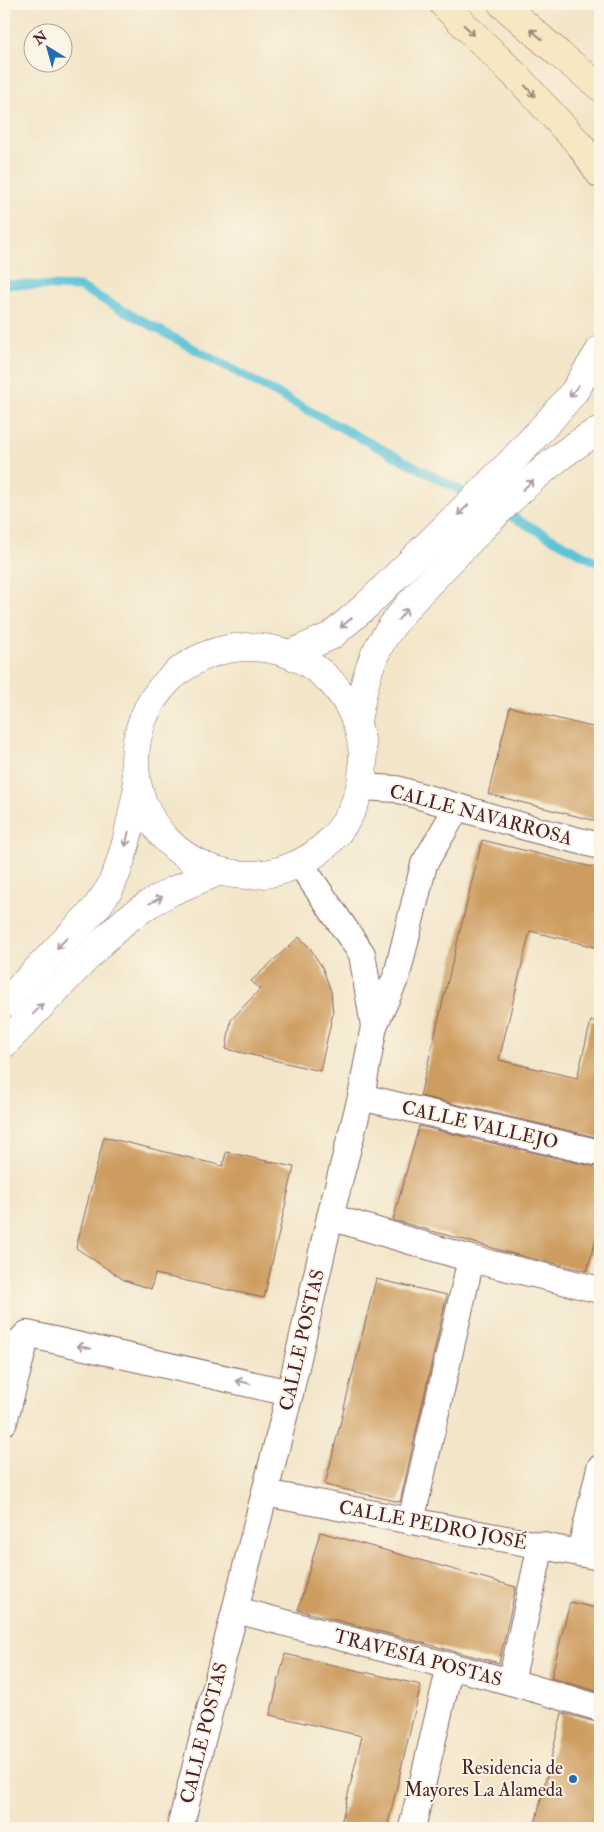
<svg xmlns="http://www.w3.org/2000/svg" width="604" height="1832" font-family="'IM FELL Double Pica',serif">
	<rect width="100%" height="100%" fill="#fcf5e5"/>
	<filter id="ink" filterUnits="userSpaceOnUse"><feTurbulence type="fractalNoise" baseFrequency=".02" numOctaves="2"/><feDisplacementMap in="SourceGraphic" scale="10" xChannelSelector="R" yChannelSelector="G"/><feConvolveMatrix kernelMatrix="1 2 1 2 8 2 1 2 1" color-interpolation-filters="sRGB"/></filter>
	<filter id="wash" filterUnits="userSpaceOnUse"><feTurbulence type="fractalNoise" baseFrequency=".0096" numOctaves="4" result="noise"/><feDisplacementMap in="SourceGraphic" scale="20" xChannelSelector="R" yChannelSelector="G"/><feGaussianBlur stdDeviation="1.12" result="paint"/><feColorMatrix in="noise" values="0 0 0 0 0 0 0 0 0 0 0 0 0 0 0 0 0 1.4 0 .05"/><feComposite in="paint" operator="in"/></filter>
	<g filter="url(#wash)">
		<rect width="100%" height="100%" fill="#f2e5c8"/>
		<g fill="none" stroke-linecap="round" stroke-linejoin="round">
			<!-- stream -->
			<g stroke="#5cc3d9" stroke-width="9">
				<path d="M 4,284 L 80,287 L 300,406 L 471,496"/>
				<path d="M 503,512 L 600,564"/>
			</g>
		</g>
		<g id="blocks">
			<!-- building -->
			<g fill="#cd9c5f">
				<path d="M 510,707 L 600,729 L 600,822 L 488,794 Z"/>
				<path d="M 482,840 L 600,869 L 600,948 L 530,931 L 499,1060 L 577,1078 L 591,1021 L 600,1022 L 600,1138 L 420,1096 Z"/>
				<path d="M 299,937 L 310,948 L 322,967 L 331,991 L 333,1013 L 320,1071 L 226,1049 L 231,1020 L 260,989 L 251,981 Z"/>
				<path d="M 419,1126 L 600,1168 L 600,1223 L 587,1271 L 514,1254 L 393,1220 Z"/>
				<path d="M 104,1137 L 223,1166 L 226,1152 L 294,1167 L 264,1298 L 155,1274 L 151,1289 L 124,1280 L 76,1248 Z"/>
				<path d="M 376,1279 L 447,1295 L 400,1502 L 325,1485 Z"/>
				<path d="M 320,1532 L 516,1587 L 499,1663 L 298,1610 Z"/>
				<path d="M 570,1602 L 600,1609 L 600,1692 L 551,1678 Z"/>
				<path d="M 285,1654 L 421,1685 L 387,1828 L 340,1828 L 362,1736 L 270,1715 Z"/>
				<path d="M 562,1713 L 600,1723 L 600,1828 L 534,1828 Z"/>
			</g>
		</g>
	</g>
	<g filter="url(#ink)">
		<use href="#blocks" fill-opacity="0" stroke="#856462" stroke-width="1"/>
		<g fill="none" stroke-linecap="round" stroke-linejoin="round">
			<!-- minor casing -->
			<g stroke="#856462" stroke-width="28">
				<g id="minor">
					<path d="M 361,787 L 396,789 L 536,830 L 600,846"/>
					<path d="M 374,1026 L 397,975 L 424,864 L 457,808"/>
					<path d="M 361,1097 L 600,1153"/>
					<path d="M 330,1217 L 471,1259 L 600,1290"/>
					<path d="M 4,1358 L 27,1334 L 290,1393"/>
					<path d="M 4,1422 L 27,1335"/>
					<path d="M 265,1493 L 600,1557"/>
					<path d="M 411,1521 L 471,1259"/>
					<path d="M 580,1553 L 600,1468"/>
					<path d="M 236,1610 L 511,1682 L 600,1708"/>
					<path d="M 511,1682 L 541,1545"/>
					<path d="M 180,1828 L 290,1393 L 330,1217 L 361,1097 L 374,1026 L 362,954 L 301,865"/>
					<path d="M 412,1828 L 450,1666"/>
				</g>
			</g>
			<!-- tertiary casing -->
			<g stroke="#856462" stroke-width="29">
				<g id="tertiary">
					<circle cx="249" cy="761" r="114"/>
					<path d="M 294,652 L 331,636 L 367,605 L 510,463 L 549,421 L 574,392 L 600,350"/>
					<path d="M 357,721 C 362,696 366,671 378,648 C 396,615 425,587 451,560 C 496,514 543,462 600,430"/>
					<path d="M 4,1004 L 96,908 L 110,888 L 118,869 L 126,843 L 137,792"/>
					<path d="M 4,1044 L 102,942 L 126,920 L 149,904 L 172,891 L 215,873"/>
				</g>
			</g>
			<!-- secondary casing -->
			<g stroke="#856462" stroke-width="29">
				<g id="secondary">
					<path d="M 443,4 L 519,79 L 581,146 L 600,174"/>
					<path d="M 502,4 L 559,54 L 600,87"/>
				</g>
			</g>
			<!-- minor -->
			<use href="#minor" stroke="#fff" stroke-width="26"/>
			<!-- tertiary -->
			<use href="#tertiary" stroke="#fff" stroke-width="28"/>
			<!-- secondary -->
			<use href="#secondary" stroke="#f7e8c3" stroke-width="28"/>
		</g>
		<!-- one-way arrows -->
		<defs><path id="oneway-shaft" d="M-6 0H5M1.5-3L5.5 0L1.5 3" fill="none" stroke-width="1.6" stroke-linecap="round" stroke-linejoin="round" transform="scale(1.25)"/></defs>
		<g stroke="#a08477">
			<use href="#oneway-shaft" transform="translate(469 30) rotate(44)"/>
			<use href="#oneway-shaft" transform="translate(536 34) rotate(-139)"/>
			<use href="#oneway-shaft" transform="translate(530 91) rotate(47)"/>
		</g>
		<g stroke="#ae9aa0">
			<use href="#oneway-shaft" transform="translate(574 391) rotate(128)"/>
			<use href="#oneway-shaft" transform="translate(528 485) rotate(-42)"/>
			<use href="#oneway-shaft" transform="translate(463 510) rotate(135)"/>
			<use href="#oneway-shaft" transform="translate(403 614) rotate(-51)"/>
			<use href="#oneway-shaft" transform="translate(346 623) rotate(139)"/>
			<use href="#oneway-shaft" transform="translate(127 839) rotate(102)"/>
			<use href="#oneway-shaft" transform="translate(156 900) rotate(-28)"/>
			<use href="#oneway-shaft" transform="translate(62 943) rotate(134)"/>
			<use href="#oneway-shaft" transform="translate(38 1009) rotate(-46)"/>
			<use href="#oneway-shaft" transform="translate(84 1347) rotate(-167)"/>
			<use href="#oneway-shaft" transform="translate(243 1382) rotate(-167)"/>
		</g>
	</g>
	<!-- markers -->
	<circle fill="#1f6fb2" stroke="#fcf5e5" stroke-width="2" cx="573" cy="1779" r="5"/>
	<g text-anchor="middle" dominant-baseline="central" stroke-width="4" stroke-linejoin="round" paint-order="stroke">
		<!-- street labels -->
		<g font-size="19" fill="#4a1f2b" stroke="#fcf5e5">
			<text transform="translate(481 815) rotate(15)">CALLE NAVARROSA</text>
			<text transform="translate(480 1125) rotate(13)">CALLE VALLEJO</text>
			<text transform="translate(302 1340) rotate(-77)">CALLE POSTAS</text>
			<text transform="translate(433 1525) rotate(11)">CALLE PEDRO JOSÉ</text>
			<text transform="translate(418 1658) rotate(15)">TRAVESÍA POSTAS</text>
			<text transform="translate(204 1733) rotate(-76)">CALLE POSTAS</text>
		</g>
		<!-- poi labels -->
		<g font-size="19" fill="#4a1f2b" stroke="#fcf5e5" text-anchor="end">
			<text x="563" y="1768">Residencia de<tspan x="563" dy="22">Mayores La Alameda</tspan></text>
		</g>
	</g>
	<!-- margin -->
	<rect width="604" height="1832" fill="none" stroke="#fcf5e5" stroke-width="20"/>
	<!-- north arrow -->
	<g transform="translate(48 48) rotate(323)"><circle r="24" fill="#fcf5e5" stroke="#b59f9b"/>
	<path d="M0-4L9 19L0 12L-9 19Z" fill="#1f6fb2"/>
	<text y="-8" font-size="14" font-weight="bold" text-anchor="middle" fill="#4a1f2b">N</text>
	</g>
</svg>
